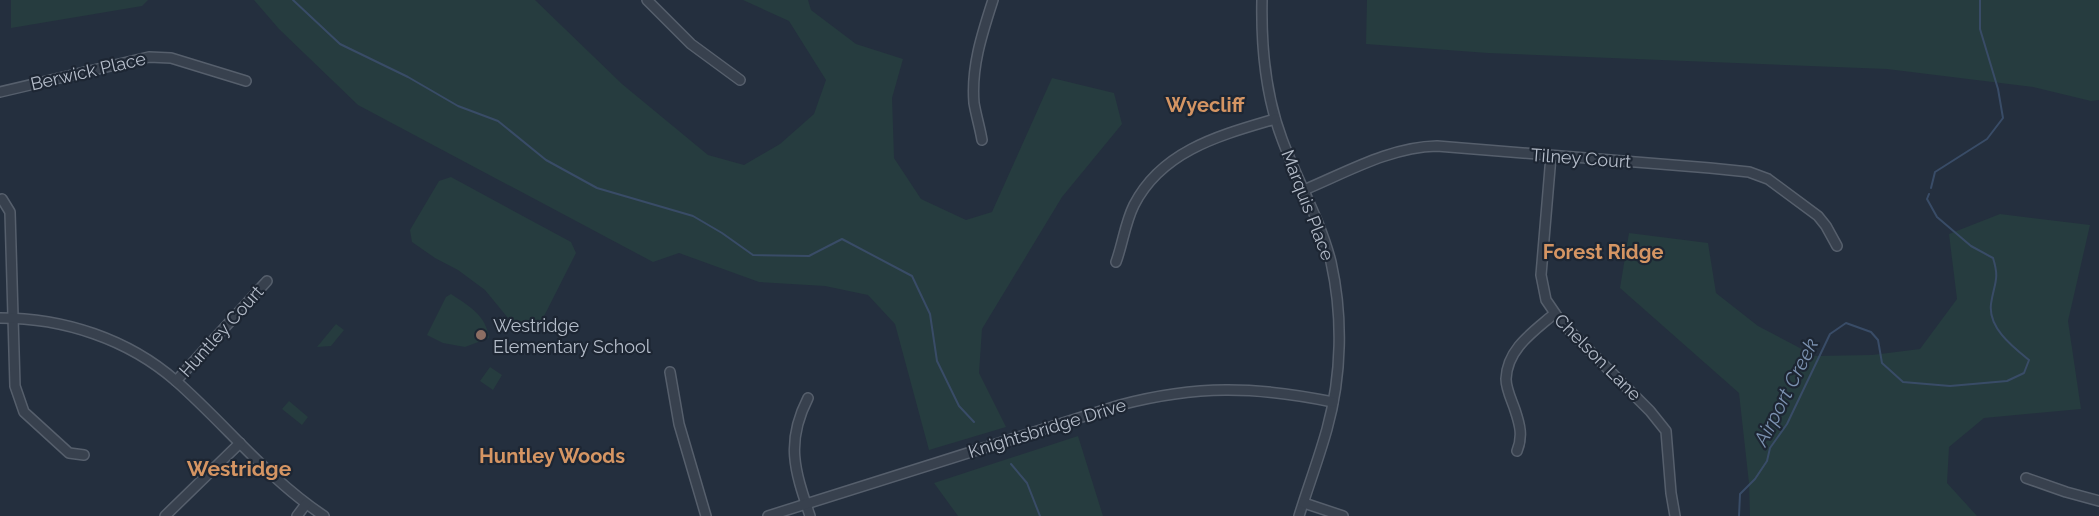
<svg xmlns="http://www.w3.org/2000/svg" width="2099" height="516" font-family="Raleway,sans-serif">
	<rect width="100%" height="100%" fill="#242f3e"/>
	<!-- green -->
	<g fill="#263c3f">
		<path d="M 11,0 L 148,0 L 142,6 L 11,28 Z"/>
		<path d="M 254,0 L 535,0 L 622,84 L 708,155 L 744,165 L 780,144 L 814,114 L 826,80 L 789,21 L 743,0 L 808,0 L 811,10 L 856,44 L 903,59 L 892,98 L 894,158 L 921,199 L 966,220 L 992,212 L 1052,78 L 1114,93 L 1122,124 L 1062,197 L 982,329 L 979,373 L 1006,427 L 929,450 L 895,324 L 868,295 L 825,286 L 759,282 L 679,253 L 653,262 L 358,105 L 279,29 Z"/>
		<path d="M 1367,0 L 2099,0 L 2099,100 L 2091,101 L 2033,87 L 1887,69 L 1488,53 L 1366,44 Z"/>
		<path d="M 451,177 L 571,242 L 576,253 L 536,332 L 508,318 L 485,290 L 458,270 L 435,258 L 412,242 L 410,230 L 439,181 Z"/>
		<path d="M 2000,214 L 2090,225 L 2068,321 L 2081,409 L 1984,418 L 1949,447 L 1947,483 L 1977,516 L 1750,516 L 1749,483 L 1739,393 L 1620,288 L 1629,233 L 1708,243 L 1716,293 L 1758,326 L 1815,356 L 1872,355 L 1920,349 L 1957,299 L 1949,234 Z"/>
		<path d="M 451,294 C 469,306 486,315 489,338 L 465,347 L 443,343 L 427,335 L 446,297 Z"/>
		<path d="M 336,324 L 344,330 L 331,346 L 317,347 Z"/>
		<path d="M 490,367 L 502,375 L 493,390 L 480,381 Z"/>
		<path d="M 289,401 L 308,417 L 302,425 L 282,409 Z"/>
		<path d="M 1078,436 L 1103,516 L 958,516 L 934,483 Z"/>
	</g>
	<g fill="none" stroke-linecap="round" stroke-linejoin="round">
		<!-- stream -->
		<g stroke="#394c67" stroke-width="2">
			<path d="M 293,0 L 340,44 L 408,77 L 458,106 L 498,121 L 546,160 L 597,188 L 693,216 L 722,233 L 753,255 L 809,256 L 842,239 L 912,276 L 930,314 L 937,361 L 959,406 L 974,422"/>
			<path d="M 1931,188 L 1935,172 L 1987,139 L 2003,118 L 1998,89 L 1980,29 L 1980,0"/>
			<path d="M 1011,464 L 1027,483 L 1040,516"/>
			<path d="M 1739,516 L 1740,494 L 1755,479 L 1767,461 L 1770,448 L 1787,424 L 1830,334 L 1846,323 L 1871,332 L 1878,340 L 1882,363 L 1903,382 L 1950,386 L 2007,381 L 2024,373 L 2029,360 C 2013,347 1988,328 1991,304 C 1994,283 2000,280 1993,258 L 1971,246 L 1937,217 L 1927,199 L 1929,194"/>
		</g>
		<!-- minor casing -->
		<g stroke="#565f6c" stroke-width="12">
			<g id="minor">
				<path d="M 647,0 L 691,44 L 740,80"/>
				<path d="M 1262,0 C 1261,48 1265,94 1282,139 C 1297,180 1320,219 1331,262 C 1343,316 1342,375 1327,429 C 1319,458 1308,487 1299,516"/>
				<path d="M 0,92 L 149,57 L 171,58 L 246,81"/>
				<path d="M 982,140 C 980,128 976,115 974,103 C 971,67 982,34 993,0"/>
				<path d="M 1551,156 L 1541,275 L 1546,300 L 1561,322 L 1650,411 L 1666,431 L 1671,493 L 1675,516"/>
				<path d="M 1304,190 C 1347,172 1390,147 1437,146 L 1710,168 L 1749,172 L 1768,179 L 1818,216 L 1826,226 L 1837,246"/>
				<path d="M 2,199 L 10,212 L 15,386 L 24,412 L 69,453 L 84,455"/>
				<path d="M 1116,262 C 1123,243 1125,223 1134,205 C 1162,150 1221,135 1275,119"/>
				<path d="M 0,318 C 64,318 128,339 176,381 C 226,425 268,479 324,516"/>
				<path d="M 670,372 L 679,424 L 706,516"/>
				<path d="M 176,381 L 267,281"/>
				<path d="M 808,398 C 785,443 795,471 810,516"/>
				<path d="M 1517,451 C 1523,436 1520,425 1515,410 C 1512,401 1506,389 1506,379 C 1507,349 1533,332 1554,314"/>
				<path d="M 2026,478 L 2066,492 L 2099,501"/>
				<path d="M 1304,503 L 1343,516"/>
				<path d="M 165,516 L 240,443"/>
				<path d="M 297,516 L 306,504"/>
				<path d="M 768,516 L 1120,405 C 1196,385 1255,386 1333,402"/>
			</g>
		</g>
		<!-- minor -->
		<use href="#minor" stroke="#38414e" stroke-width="9"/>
	</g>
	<!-- markers -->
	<circle fill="#8d6e63" stroke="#1d2633" stroke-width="2" cx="481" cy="335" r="6"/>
	<g text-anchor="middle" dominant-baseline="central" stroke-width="4.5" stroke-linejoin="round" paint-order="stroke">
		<!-- street labels -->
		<g font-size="18" fill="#b4bcc9" stroke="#1d2633">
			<text transform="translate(88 71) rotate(-13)">Berwick Place</text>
			<text transform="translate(1581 158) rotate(4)">Tilney Court</text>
			<text transform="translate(1308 205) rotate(69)">Marquis Place</text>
			<text transform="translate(221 331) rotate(-48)">Huntley Court</text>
			<text transform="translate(1598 357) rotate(45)">Chelson Lane</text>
			<text transform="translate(1047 428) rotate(-17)">Knightsbridge Drive</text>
		</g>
		<!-- poi labels -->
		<g font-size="18" fill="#b4bcc9" stroke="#1d2633" text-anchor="start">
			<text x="493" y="325">Westridge<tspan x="493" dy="21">Elementary School</tspan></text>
		</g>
		<!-- neighbourhood labels -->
		<g font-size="20" font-weight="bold" fill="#d59563" stroke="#1d2633">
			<text x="1205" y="105">Wyecliff</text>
			<text x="1603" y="252">Forest Ridge</text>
			<text x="552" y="456">Huntley Woods</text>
		</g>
		<!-- water labels -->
		<g font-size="20" font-style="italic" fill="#7c92b1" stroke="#1d2633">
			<text transform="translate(1786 392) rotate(-63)">Airport Creek</text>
		</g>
		<!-- quarter labels -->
		<g font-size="21" font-weight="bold" fill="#d59563" stroke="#1d2633">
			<text x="239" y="468">Westridge</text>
		</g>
	</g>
</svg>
